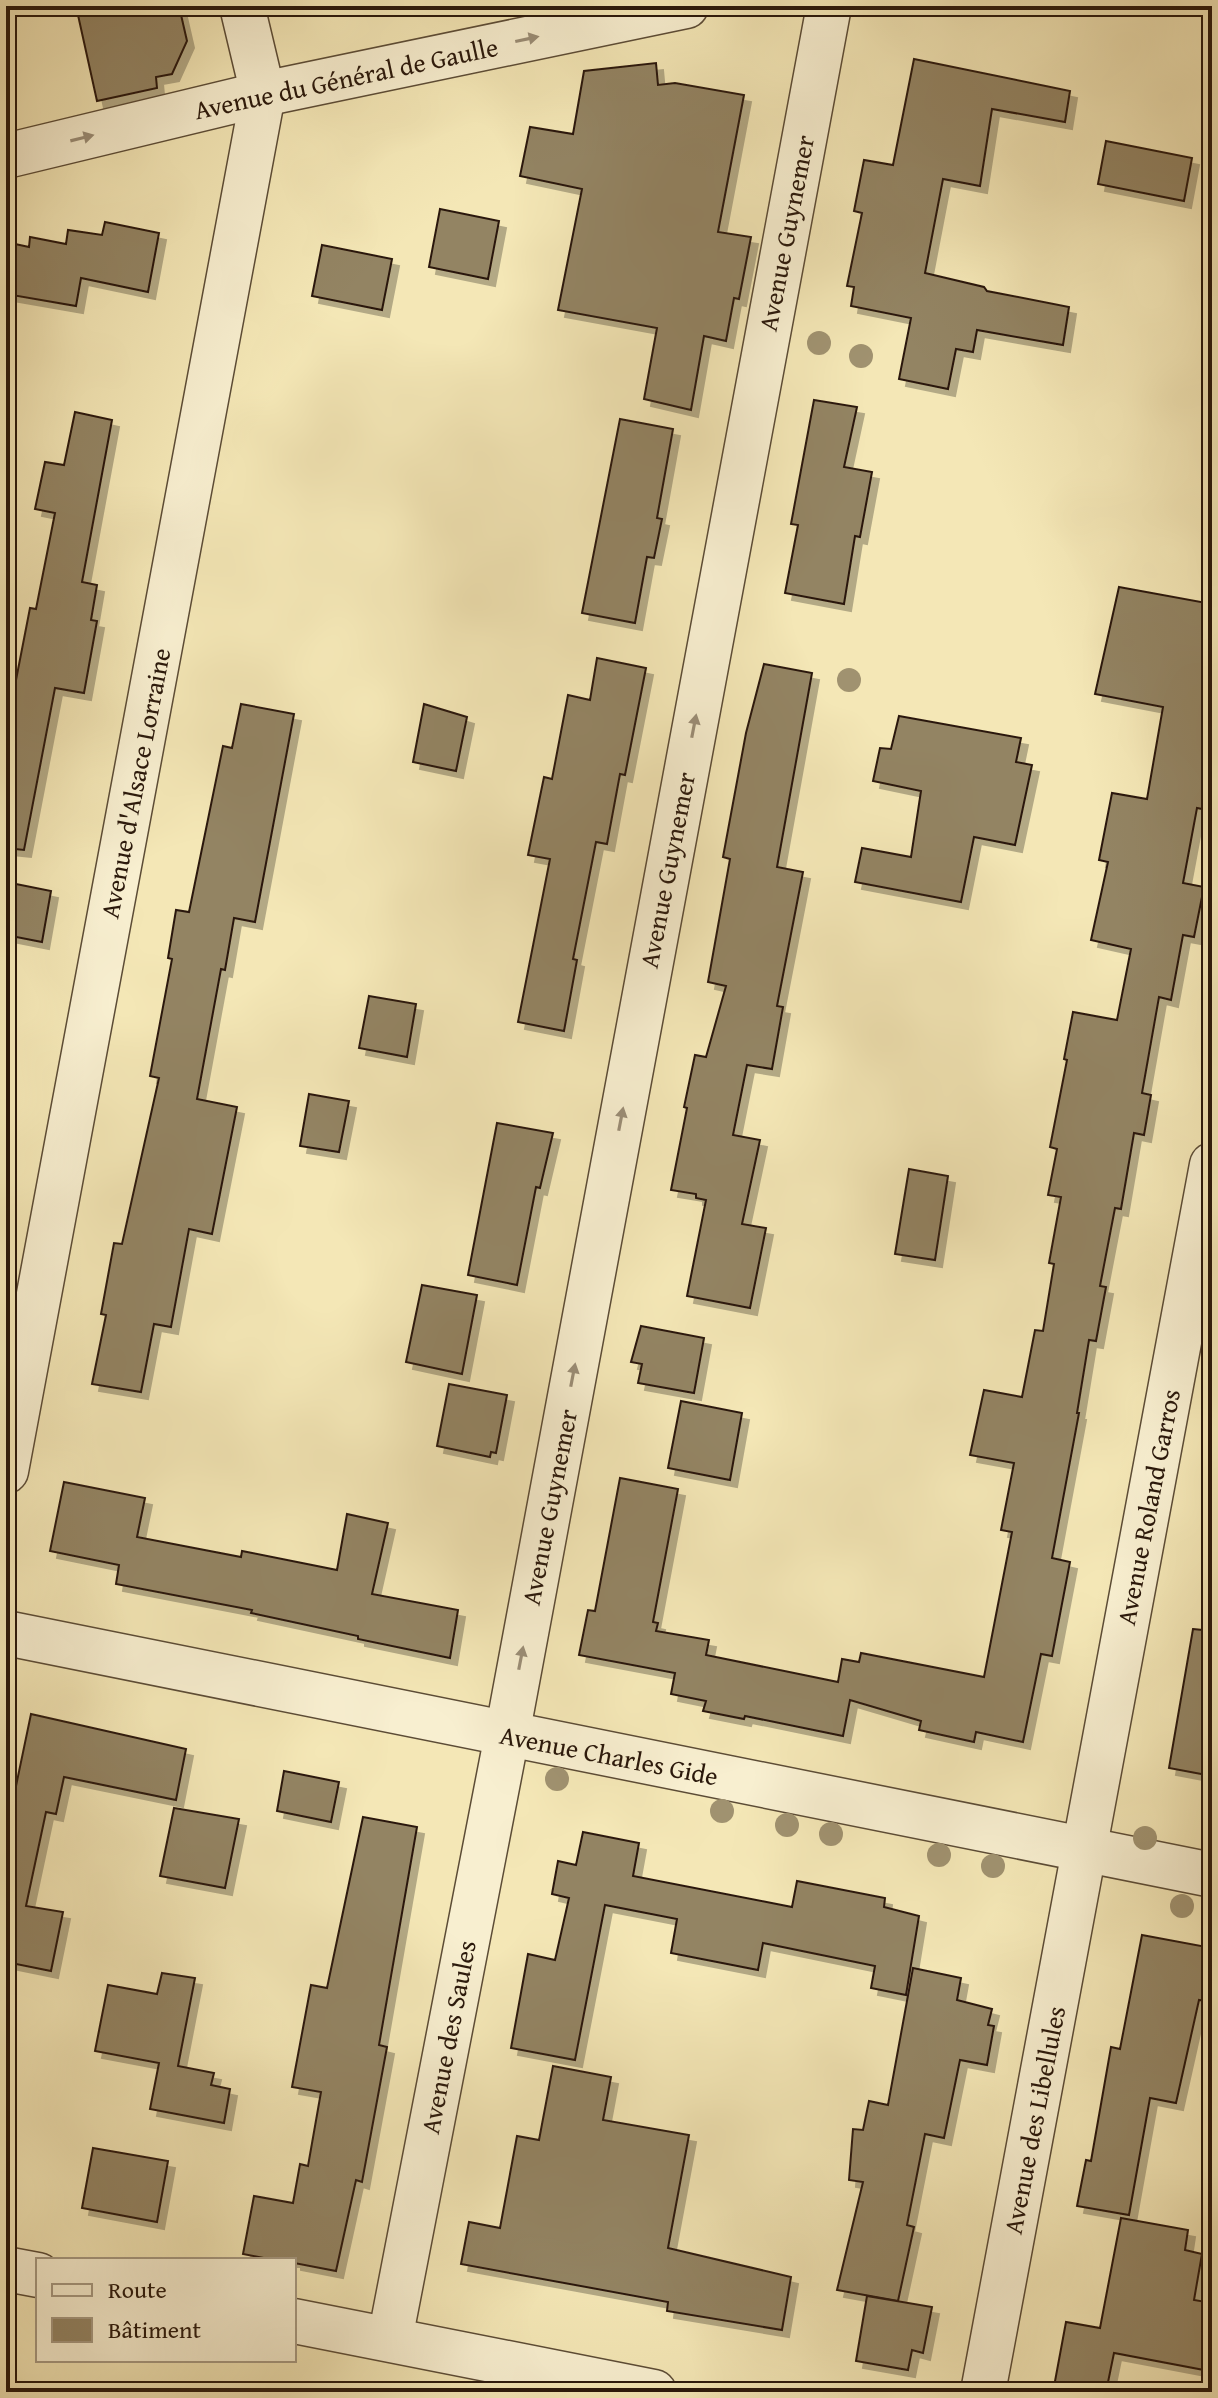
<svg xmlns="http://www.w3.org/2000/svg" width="1218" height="2398" font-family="'Gentium Book Plus',serif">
	<defs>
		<filter id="shadow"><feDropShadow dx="7" dy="7" stdDeviation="0" flood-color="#0004"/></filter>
	</defs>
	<rect width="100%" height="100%" fill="#f4e7b6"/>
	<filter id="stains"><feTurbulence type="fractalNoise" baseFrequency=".0025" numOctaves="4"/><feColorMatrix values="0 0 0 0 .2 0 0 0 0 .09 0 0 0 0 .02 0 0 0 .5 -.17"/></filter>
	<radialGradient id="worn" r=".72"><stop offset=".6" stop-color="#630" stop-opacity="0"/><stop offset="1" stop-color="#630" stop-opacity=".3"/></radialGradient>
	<!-- building -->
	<g fill="#938464" stroke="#2a180b" stroke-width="2" filter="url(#shadow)">
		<path d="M 76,6 L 179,6 L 187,41 L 172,74 L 156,77 L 157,88 L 97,101 Z"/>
		<path d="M 914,59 L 1070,91 L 1065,122 L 992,109 L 980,186 L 943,179 L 925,273 L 984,287 L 987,291 L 1069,307 L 1063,345 L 977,330 L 973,352 L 956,349 L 948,389 L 899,379 L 911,318 L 851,306 L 854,287 L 847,286 L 862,213 L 854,211 L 864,160 L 893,165 Z"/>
		<path d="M 656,63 L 658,85 L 675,83 L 744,95 L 718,232 L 751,237 L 739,299 L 734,298 L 726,341 L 704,336 L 691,410 L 644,399 L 657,328 L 558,310 L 582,189 L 520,176 L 530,127 L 573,134 L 584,71 Z"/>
		<path d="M 1106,141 L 1192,158 L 1184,201 L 1098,184 Z"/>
		<path d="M 440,209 L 499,221 L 488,279 L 429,267 Z"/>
		<path d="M 105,222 L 159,233 L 148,292 L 81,278 L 76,306 L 6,294 L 6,242 L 29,247 L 30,237 L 66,244 L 68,230 L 102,235 Z"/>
		<path d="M 322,245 L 392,259 L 382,310 L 312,296 Z"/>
		<path d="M 814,400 L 857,407 L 844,467 L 872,472 L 860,537 L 855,536 L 844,604 L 785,593 L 798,525 L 791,524 Z"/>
		<path d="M 75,412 L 112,420 L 82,582 L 97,585 L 91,620 L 97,621 L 84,693 L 55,688 L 24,850 L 6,848 L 6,678 L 16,680 L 30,608 L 36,609 L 55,513 L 35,509 L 45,462 L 64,465 Z"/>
		<path d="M 620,419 L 673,429 L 657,518 L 662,519 L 654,558 L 647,557 L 635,623 L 582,613 Z"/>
		<path d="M 1119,587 L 1212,604 L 1212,811 L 1197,808 L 1183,883 L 1204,887 L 1194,937 L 1183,935 L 1171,1000 L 1159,997 L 1142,1093 L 1151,1095 L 1144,1135 L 1134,1133 L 1121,1209 L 1115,1208 L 1100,1286 L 1106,1287 L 1096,1341 L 1089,1340 L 1077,1413 L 1079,1413 L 1052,1558 L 1070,1562 L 1052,1656 L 1041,1654 L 1023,1742 L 976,1732 L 974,1742 L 919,1730 L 921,1721 L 850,1700 L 843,1736 L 745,1716 L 744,1719 L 703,1711 L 706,1701 L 671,1694 L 675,1673 L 579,1655 L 588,1610 L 595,1611 L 620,1478 L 678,1489 L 653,1622 L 658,1623 L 656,1631 L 709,1640 L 706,1655 L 838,1682 L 842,1659 L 859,1662 L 861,1653 L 984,1677 L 1012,1532 L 1001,1530 L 1014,1463 L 970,1455 L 984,1390 L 1022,1397 L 1035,1330 L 1043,1331 L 1054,1264 L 1049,1263 L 1061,1197 L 1048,1195 L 1057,1149 L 1050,1147 L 1067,1060 L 1064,1059 L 1073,1012 L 1117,1020 L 1131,949 L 1091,940 L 1108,862 L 1099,860 L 1112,793 L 1147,799 L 1163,707 L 1095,694 Z"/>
		<path d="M 597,658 L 646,668 L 625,775 L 620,774 L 607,844 L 596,842 L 573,959 L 577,960 L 564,1031 L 518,1022 L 550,859 L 528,855 L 544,777 L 552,779 L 568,695 L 590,700 Z"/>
		<path d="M 764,664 L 812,673 L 777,867 L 803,872 L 777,1006 L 783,1007 L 772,1069 L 747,1065 L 733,1135 L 760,1140 L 742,1224 L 766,1228 L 750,1308 L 687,1296 L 706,1200 L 696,1198 L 696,1194 L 671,1190 L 687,1108 L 684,1107 L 695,1055 L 706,1057 L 726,986 L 708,982 L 730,859 L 723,857 L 746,733 Z"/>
		<path d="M 241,704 L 294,714 L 255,922 L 234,918 L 225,970 L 221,969 L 197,1099 L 237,1107 L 212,1234 L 189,1229 L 171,1327 L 154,1324 L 141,1392 L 92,1384 L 106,1315 L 101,1314 L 114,1243 L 122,1244 L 159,1078 L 150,1076 L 172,959 L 168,958 L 176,910 L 189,912 L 223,746 L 232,748 Z"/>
		<path d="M 424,704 L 467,717 L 456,771 L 413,762 Z"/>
		<path d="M 899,716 L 1021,738 L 1016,762 L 1032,765 L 1015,845 L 974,837 L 961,902 L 855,882 L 862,848 L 911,857 L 921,791 L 873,781 L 880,748 L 891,749 Z"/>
		<path d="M 6,882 L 51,891 L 42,942 L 6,935 Z"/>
		<path d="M 369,996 L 416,1004 L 407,1057 L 359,1048 Z"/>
		<path d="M 309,1094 L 349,1101 L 339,1152 L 300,1146 Z"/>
		<path d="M 497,1123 L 553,1133 L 540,1188 L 536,1187 L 517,1285 L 468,1275 Z"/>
		<path d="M 909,1169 L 948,1176 L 935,1260 L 895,1254 Z"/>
		<path d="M 422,1285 L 477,1295 L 462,1374 L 406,1362 Z"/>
		<path d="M 641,1326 L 704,1338 L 694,1393 L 638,1383 L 642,1364 L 631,1362 Z"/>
		<path d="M 449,1384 L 507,1395 L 496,1453 L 491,1452 L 490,1457 L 437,1446 Z"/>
		<path d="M 681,1401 L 742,1413 L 730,1480 L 668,1468 Z"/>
		<path d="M 64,1482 L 145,1498 L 137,1537 L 241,1557 L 242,1551 L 337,1570 L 347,1514 L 388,1523 L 372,1594 L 458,1610 L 450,1658 L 358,1639 L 358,1636 L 251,1613 L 252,1610 L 116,1584 L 119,1565 L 50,1551 Z"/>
		<path d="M 1193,1629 L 1212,1631 L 1212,1776 L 1169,1768 Z"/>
		<path d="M 31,1714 L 186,1749 L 176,1800 L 64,1777 L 56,1814 L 46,1812 L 26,1906 L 63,1912 L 51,1971 L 6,1962 L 6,1834 Z"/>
		<path d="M 284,1771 L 339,1782 L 331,1822 L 277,1811 Z"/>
		<path d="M 174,1808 L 239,1819 L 225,1888 L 160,1876 Z"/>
		<path d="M 363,1817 L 417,1827 L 379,2045 L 387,2047 L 362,2182 L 356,2180 L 336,2271 L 294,2263 L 294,2260 L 274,2260 L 243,2254 L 254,2196 L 293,2203 L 300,2164 L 308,2166 L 321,2092 L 292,2087 L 311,1985 L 327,1988 Z"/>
		<path d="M 583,1832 L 639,1843 L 633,1876 L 792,1907 L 797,1881 L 885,1898 L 884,1907 L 919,1916 L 906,1995 L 871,1988 L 875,1966 L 763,1943 L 758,1970 L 671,1953 L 677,1919 L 605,1905 L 575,2060 L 511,2048 L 528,1954 L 555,1960 L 569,1898 L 552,1894 L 558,1861 L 576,1865 Z"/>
		<path d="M 1142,1935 L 1212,1948 L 1212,1960 L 1205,2001 L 1199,2000 L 1176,2103 L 1150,2098 L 1129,2215 L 1077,2206 L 1086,2160 L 1091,2161 L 1111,2047 L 1120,2049 Z"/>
		<path d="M 913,1968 L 961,1978 L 957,2000 L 992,2009 L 988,2025 L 994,2026 L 987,2065 L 960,2060 L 944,2138 L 925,2134 L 907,2225 L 914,2227 L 898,2301 L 837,2290 L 863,2182 L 849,2180 L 853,2129 L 863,2130 L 869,2101 L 888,2105 Z"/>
		<path d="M 162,1973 L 195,1978 L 178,2066 L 214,2073 L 211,2085 L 230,2089 L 224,2123 L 150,2109 L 159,2063 L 95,2051 L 108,1985 L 157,1994 Z"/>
		<path d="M 553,2066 L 611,2077 L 603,2120 L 689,2135 L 668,2248 L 791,2277 L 782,2330 L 667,2311 L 668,2302 L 461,2264 L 469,2222 L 500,2228 L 517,2136 L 539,2140 Z"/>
		<path d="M 93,2148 L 168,2161 L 157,2222 L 82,2208 Z"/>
		<path d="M 1121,2218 L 1188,2230 L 1185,2250 L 1202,2254 L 1194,2300 L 1212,2303 L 1212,2327 L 1204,2370 L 1114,2353 L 1106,2392 L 1053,2392 L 1066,2322 L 1100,2328 Z"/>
		<path d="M 867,2296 L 932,2307 L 923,2353 L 912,2350 L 908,2370 L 856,2361 Z"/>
	</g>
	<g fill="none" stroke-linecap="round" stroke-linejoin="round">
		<!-- minor casing -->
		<g stroke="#5c4c36" stroke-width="47">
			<g id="minor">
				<path d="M 6,1471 L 263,94 L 242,6"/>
				<path d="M 6,2269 L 38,2275"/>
				<path d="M 294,2321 L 654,2392"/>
				<path d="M 390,2339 L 507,1735 L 829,6"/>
				<path d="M 983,2392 L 1212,1165"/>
			</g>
		</g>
		<!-- tertiary casing -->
		<g stroke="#5c4c36" stroke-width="47">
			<g id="tertiary">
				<path d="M 6,156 L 263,94 L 686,6"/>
				<path d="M 6,1633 L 1212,1875"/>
			</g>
		</g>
		<!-- minor -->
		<use href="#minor" stroke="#f8efd0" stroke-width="44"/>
		<!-- tertiary -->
		<use href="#tertiary" stroke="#f8efd0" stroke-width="44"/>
	</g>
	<!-- trees -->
	<g fill="#a09270">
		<circle cx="819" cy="343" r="12"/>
		<circle cx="861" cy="356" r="12"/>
		<circle cx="849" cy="680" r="12"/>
		<circle cx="557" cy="1779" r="12"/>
		<circle cx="722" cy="1811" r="12"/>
		<circle cx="787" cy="1825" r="12"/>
		<circle cx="831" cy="1834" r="12"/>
		<circle cx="1145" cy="1838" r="12"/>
		<circle cx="939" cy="1855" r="12"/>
		<circle cx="993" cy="1866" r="12"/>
		<circle cx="1182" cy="1906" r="12"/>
	</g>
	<!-- one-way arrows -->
	<defs><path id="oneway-solid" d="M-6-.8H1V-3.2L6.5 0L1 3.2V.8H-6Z" transform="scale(2)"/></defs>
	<g fill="#9b8e77">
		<use href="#oneway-solid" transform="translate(527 39) rotate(-12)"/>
		<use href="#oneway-solid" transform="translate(82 138) rotate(-14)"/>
		<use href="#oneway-solid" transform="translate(694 726) rotate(-79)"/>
		<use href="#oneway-solid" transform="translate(621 1119) rotate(-79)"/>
		<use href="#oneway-solid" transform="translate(573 1375) rotate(-79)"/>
		<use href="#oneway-solid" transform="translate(521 1658) rotate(-79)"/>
	</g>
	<g text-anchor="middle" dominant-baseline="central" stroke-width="7" stroke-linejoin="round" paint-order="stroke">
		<!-- street labels -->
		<g font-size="26" fill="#2a180b" stroke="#f8efd0">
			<text transform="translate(346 78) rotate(-12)">Avenue du Général de Gaulle</text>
			<text transform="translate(786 233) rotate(-79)">Avenue Guynemer</text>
			<text transform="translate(135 783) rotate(-79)">Avenue d'Alsace Lorraine</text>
			<text transform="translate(667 870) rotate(-79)">Avenue Guynemer</text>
			<text transform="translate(549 1507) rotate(-79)">Avenue Guynemer</text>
			<text transform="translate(1148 1507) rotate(-79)">Avenue Roland Garros</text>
			<text transform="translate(609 1755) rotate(11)">Avenue Charles Gide</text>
			<text transform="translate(448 2037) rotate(-79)">Avenue des Saules</text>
			<text transform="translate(1034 2120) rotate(-79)">Avenue des Libellules</text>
		</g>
	</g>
	<!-- margin -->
	<rect width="1218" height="2398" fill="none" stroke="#f4e7b6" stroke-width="32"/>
	<rect x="8" y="8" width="1202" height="2382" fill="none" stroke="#2a180b" stroke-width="4"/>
	<rect x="16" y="16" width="1186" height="2366" fill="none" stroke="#2a180b" stroke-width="2"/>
	<!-- legend -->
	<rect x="36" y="2258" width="260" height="104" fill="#f8efd0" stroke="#a69981" stroke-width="2"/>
	<rect x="52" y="2284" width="40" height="12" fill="#f8efd0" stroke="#a69981" stroke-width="2"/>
	<text x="108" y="2298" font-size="24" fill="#2a180b">Route</text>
	<rect x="52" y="2318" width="40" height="24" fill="#938464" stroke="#a69981" stroke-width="2"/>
	<text x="108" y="2338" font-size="24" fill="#2a180b">Bâtiment</text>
	<rect width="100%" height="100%" filter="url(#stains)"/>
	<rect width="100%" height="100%" fill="url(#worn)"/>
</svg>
